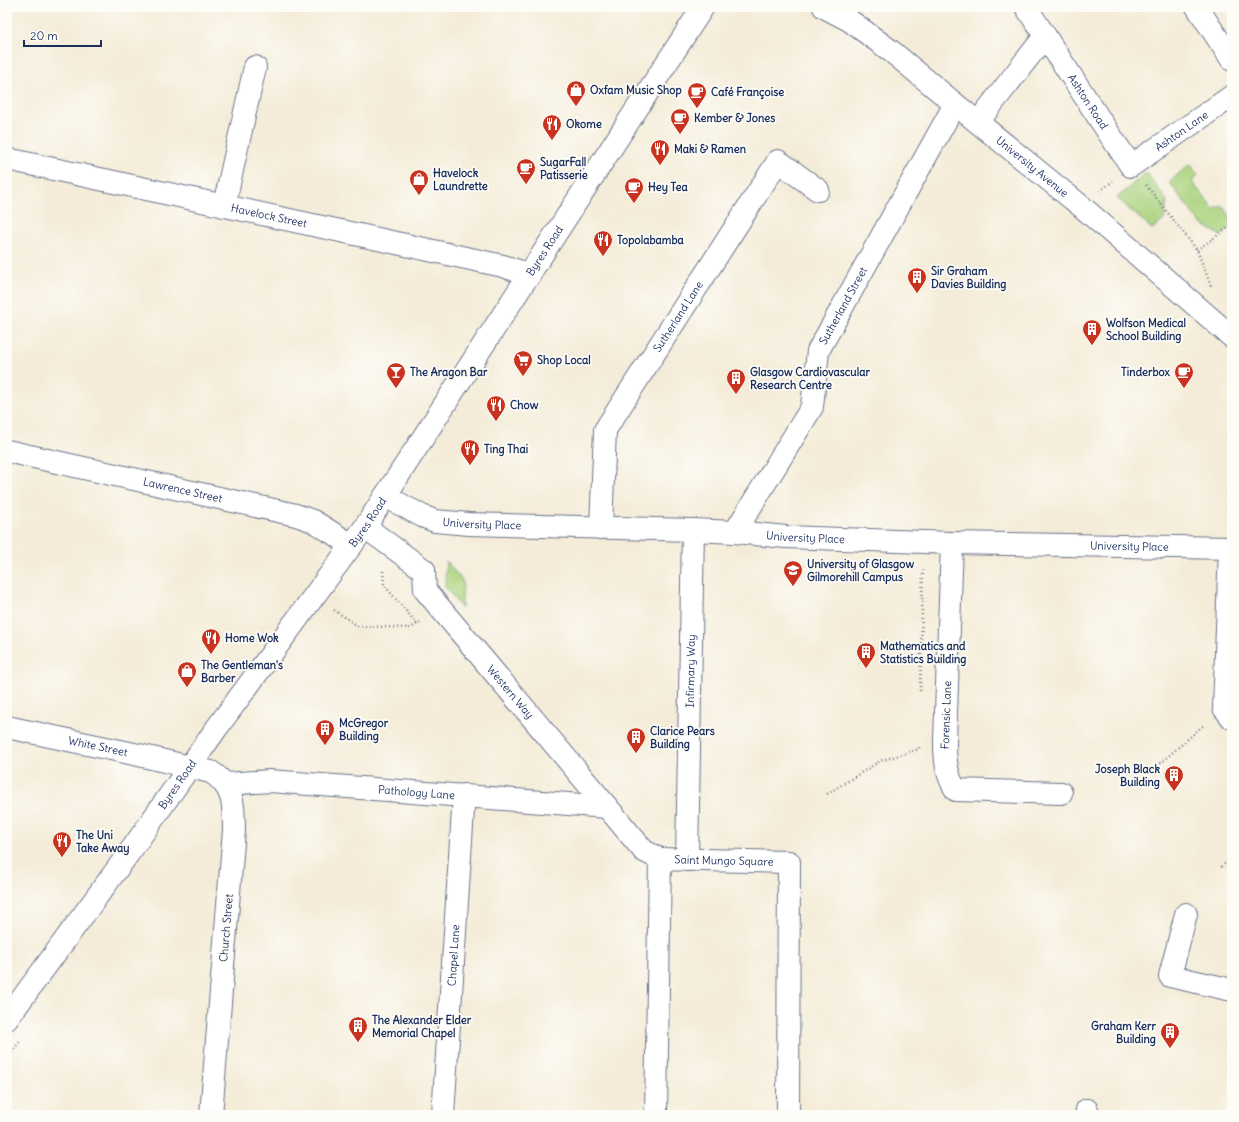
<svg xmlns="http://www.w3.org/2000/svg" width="1239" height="1122" font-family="Delius,sans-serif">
	<rect width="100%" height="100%" fill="#fdfcf7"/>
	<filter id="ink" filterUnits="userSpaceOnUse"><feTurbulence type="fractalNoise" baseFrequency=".025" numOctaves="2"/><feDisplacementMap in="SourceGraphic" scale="8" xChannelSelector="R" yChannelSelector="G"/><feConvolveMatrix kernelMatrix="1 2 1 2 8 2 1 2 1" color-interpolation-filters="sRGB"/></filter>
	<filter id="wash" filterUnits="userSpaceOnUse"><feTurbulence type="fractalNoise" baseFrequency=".012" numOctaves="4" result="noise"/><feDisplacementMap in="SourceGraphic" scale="16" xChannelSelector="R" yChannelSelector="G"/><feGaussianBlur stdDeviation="0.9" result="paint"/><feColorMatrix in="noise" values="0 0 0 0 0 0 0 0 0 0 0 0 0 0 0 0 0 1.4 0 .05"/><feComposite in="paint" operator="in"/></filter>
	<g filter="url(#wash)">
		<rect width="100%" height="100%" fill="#f4ecd8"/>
		<!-- green -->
		<g fill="#a9d17c" stroke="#62806d">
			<path d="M 1190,164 L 1198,175 L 1192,182 L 1214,209 L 1223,206 L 1232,219 L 1232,225 L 1221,236 L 1200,223 L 1169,182 Z"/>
			<path d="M 1146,172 L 1167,201 L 1164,220 L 1152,229 L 1117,198 Z"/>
			<path d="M 446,561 L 462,580 L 463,583 L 462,609 L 445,586 Z"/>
		</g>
	</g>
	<g filter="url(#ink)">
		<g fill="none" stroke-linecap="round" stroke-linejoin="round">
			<!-- minor casing -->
			<g stroke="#677189" stroke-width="24">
				<g id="minor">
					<path id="s1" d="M 824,7 L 849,20 L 891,51 L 955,104 L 1081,206 L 1232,337"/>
					<path id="s2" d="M 1026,7 L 1108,132 L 1131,166 L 1232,96"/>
					<path d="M 1197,7 L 1232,60"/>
					<path d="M 978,122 L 1045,36"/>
					<path id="s3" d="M 7,159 L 503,266 L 530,275"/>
					<path d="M 224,206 L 255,67"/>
					<path id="s4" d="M 7,451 L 296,515 L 313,521 L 352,545"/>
					<path id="s5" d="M 385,496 L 422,516 L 435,521 L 469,524 L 693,530 L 735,532 L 786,537 L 952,543 L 1232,548"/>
					<path id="s6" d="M 365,527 L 424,570 L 425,590 L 644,851 L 660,859"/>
					<path id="s7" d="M 601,528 L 605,430 L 778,161 L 818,190"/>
					<path id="s8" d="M 735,532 L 812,407 L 818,351 L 955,104"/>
					<path d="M 952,543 L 945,741 C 945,759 946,775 956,790 L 1061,793"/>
					<path d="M 1230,548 L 1224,708 L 1232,718"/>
					<path id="s9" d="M 7,727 L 139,755 L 211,772 C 234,787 234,804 234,830 L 211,1115"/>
					<path id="s10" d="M 225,784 L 270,781 L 607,807"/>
					<path id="s11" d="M 687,860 L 693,530"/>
					<path d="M 1186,914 L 1170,976 L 1232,990"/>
					<path id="s12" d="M 443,1115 L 464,795"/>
					<path id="s13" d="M 656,1115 L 660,859 L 789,862 L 788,1115"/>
					<path d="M 1087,1115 L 1087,1110"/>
				</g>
			</g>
			<!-- major casing -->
			<g stroke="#677189" stroke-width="24">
				<g id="major">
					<path id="s14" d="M 7,1019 L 134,846 L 216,729 L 365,527 L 703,7"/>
				</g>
			</g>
			<!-- path -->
			<g stroke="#677189" stroke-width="2.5" stroke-dasharray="1 3" stroke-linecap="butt">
				<path d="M 1146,185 L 1197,250 L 1211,286"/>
				<path d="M 1100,191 L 1113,181"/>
				<path d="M 1197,250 L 1232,225"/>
				<path d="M 383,571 L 384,585 L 417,624"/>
				<path d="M 334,610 L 358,626 L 411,628 L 420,622"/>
				<path d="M 920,691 L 923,567"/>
				<path d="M 1148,774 L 1205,724"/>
				<path d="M 827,794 L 880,761 L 919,749 L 919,746"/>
				<path d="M 1221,867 L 1232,857"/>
				<path d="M 7,1059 L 20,1041"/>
			</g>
			<!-- minor -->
			<use href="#minor" stroke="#fff" stroke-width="22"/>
			<!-- major -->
			<use href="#major" stroke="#fff" stroke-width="22"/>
		</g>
	</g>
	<!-- icons -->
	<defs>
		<g id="shop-pin" transform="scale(1)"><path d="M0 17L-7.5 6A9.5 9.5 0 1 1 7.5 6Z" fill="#c8321e" stroke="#fdfcf7"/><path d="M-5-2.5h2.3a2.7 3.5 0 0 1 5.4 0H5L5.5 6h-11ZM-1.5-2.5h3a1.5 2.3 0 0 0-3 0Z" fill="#fff"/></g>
		<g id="cafe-pin" transform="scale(1)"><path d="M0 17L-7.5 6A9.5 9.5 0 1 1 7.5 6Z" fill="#c8321e" stroke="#fdfcf7"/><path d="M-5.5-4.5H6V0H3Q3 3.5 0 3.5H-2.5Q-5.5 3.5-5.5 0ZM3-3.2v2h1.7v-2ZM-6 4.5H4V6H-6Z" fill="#fff"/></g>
		<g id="restaurant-pin" transform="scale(1)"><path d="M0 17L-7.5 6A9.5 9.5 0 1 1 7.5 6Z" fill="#c8321e" stroke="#fdfcf7"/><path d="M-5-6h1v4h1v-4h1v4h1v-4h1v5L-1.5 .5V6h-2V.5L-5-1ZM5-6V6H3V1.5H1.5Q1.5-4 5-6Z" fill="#fff"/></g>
		<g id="building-pin" transform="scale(1)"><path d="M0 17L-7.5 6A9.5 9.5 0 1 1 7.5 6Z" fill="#c8321e" stroke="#fdfcf7"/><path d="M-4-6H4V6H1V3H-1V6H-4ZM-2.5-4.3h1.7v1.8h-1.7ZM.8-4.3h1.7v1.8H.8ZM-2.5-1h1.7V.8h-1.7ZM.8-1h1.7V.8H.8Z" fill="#fff"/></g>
		<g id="supermarket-pin" transform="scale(1)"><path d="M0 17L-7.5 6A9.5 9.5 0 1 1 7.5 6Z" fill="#c8321e" stroke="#fdfcf7"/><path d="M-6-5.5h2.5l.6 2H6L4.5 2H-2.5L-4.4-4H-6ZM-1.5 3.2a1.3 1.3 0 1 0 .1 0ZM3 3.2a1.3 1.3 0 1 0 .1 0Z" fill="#fff"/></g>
		<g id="bar-pin" transform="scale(1)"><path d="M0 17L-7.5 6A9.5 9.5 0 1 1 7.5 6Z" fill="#c8321e" stroke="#fdfcf7"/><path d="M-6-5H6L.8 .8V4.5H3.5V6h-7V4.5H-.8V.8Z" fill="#fff"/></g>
		<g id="university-pin" transform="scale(1)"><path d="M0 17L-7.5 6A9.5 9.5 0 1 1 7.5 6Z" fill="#c8321e" stroke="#fdfcf7"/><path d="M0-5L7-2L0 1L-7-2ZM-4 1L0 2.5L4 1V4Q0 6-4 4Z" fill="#fff"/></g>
	</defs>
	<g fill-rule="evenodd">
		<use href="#shop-pin" x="576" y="90"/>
		<use href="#cafe-pin" x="697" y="92"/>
		<use href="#cafe-pin" x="680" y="118"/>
		<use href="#restaurant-pin" x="552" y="124"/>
		<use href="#restaurant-pin" x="660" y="149"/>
		<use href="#cafe-pin" x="526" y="168"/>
		<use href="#shop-pin" x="419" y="179"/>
		<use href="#cafe-pin" x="634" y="187"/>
		<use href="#restaurant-pin" x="603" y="240"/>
		<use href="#building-pin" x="917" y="277"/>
		<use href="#building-pin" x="1092" y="329"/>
		<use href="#supermarket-pin" x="523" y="360"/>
		<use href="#bar-pin" x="396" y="372"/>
		<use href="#cafe-pin" x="1184" y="372"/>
		<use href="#building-pin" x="736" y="378"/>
		<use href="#restaurant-pin" x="496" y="405"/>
		<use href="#restaurant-pin" x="470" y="449"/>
		<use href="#university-pin" x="793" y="570"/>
		<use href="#restaurant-pin" x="211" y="638"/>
		<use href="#building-pin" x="866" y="652"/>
		<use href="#shop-pin" x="187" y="671"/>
		<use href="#building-pin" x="325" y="729"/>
		<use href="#building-pin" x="636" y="737"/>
		<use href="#building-pin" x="1174" y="775"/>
		<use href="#restaurant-pin" x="62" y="841"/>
		<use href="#building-pin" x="358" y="1026"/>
		<use href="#building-pin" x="1170" y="1032"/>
	</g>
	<g text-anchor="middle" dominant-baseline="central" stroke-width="3.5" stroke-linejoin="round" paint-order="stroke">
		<!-- poi labels -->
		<g font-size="11" font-weight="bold" fill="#1b2f5e" stroke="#fdfcf7" text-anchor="start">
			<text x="590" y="90">Oxfam Music Shop</text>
			<text x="711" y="92">Café Françoise</text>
			<text x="694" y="118">Kember &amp; Jones</text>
			<text x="566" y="124">Okome</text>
			<text x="674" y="149">Maki &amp; Ramen</text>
			<text x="540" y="162">SugarFall<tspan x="540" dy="13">Patisserie</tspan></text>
			<text x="433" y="173">Havelock<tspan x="433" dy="13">Laundrette</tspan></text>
			<text x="648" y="187">Hey Tea</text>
			<text x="617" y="240">Topolabamba</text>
			<text x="931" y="271">Sir Graham<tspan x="931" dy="13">Davies Building</tspan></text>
			<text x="1106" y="323">Wolfson Medical<tspan x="1106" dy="13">School Building</tspan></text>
			<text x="537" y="360">Shop Local</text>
			<text x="410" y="372">The Aragon Bar</text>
			<text x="750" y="372">Glasgow Cardiovascular<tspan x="750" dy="13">Research Centre</tspan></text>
			<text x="1170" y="372" text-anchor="end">Tinderbox</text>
			<text x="510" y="405">Chow</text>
			<text x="484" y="449">Ting Thai</text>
			<text x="807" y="564">University of Glasgow<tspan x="807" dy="13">Gilmorehill Campus</tspan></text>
			<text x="225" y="638">Home Wok</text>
			<text x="880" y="646">Mathematics and<tspan x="880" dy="13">Statistics Building</tspan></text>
			<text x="201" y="665">The Gentleman's<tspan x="201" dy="13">Barber</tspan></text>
			<text x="339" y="723">McGregor<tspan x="339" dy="13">Building</tspan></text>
			<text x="650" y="731">Clarice Pears<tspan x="650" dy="13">Building</tspan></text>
			<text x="1160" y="769" text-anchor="end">Joseph Black<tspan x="1160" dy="13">Building</tspan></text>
			<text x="76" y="835">The Uni<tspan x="76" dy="13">Take Away</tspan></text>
			<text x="372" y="1020">The Alexander Elder<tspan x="372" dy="13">Memorial Chapel</tspan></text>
			<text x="1156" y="1026" text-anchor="end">Graham Kerr<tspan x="1156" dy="13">Building</tspan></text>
		</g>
		<!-- street labels -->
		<g font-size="11" fill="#1b2f5e" stroke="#fdfcf7">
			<text stroke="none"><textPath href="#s2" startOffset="113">Ashton Road</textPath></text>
			<text stroke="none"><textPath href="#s2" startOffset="252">Ashton Lane</textPath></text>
			<text stroke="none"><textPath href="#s1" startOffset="263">University Avenue</textPath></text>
			<text stroke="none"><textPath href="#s3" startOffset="268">Havelock Street</textPath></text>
			<text stroke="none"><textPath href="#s14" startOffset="938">Byres Road</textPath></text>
			<text stroke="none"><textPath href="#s8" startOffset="255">Sutherland Street</textPath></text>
			<text stroke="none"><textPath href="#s7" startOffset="233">Sutherland Lane</textPath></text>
			<text stroke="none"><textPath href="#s4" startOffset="180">Lawrence Street</textPath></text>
			<text stroke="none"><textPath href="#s14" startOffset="614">Byres Road</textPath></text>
			<text stroke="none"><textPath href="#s5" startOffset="103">University Place</textPath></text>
			<text stroke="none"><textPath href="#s5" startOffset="427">University Place</textPath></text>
			<text stroke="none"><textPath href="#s5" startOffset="751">University Place</textPath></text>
			<text stroke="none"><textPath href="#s11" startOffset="189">Infirmary Way</textPath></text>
			<text stroke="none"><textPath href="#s6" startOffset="226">Western Way</textPath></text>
			<text transform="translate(946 715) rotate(-88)">Forensic Lane</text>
			<text stroke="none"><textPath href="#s9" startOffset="93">White Street</textPath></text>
			<text stroke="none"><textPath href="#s14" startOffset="290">Byres Road</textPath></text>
			<text stroke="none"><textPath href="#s10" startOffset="192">Pathology Lane</textPath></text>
			<text stroke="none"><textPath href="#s13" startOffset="320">Saint Mungo Square</textPath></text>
			<text transform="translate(226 928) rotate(-85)">Church Street</text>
			<text stroke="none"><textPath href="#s12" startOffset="160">Chapel Lane</textPath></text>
		</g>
	</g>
	<!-- margin -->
	<rect width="1239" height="1122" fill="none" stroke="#fdfcf7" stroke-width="24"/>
	<!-- scale -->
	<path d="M24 40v6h77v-6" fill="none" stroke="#1b2f5e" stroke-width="2"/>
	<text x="30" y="40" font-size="12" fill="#1b2f5e" stroke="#fdfcf7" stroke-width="3" paint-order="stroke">20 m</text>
</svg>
